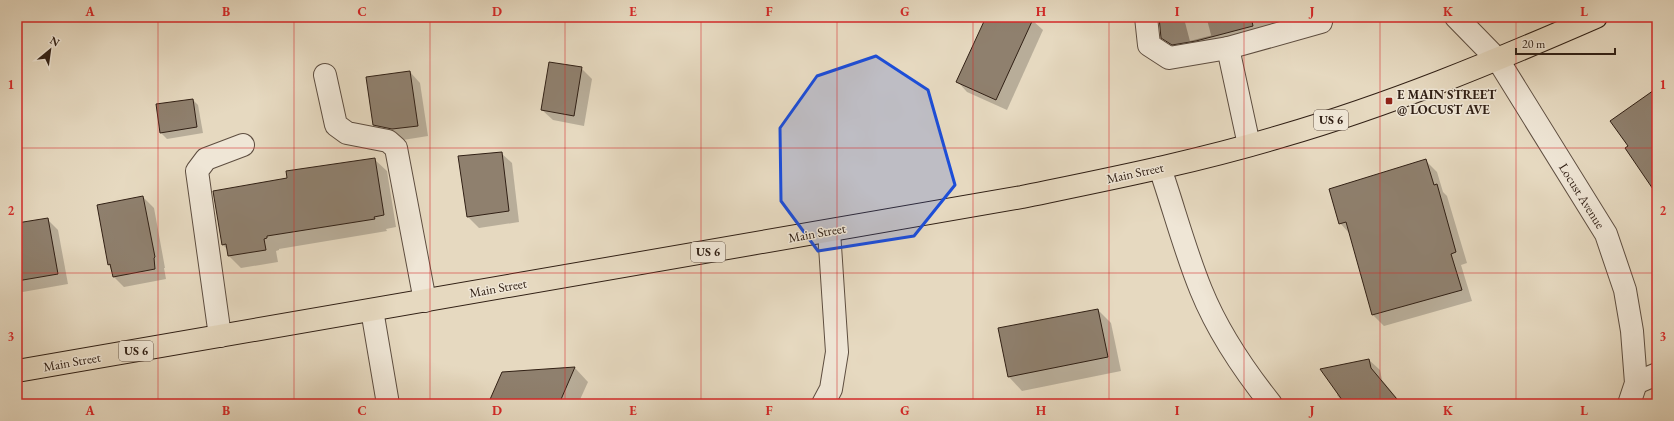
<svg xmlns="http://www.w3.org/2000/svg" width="1674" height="421" font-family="'EB Garamond',serif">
	<rect width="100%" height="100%" fill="#e6d9c0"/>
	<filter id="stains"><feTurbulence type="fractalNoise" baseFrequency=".005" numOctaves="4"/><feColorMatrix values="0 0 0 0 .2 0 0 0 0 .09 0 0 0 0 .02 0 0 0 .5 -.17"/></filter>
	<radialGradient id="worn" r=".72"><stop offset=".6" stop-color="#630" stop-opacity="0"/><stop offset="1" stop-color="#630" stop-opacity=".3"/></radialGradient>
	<!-- shadow -->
	<g fill="#0003">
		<path d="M 987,17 L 1026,17 L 1032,20 L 1043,30 L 1007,110 L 967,92 L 957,81 Z"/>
		<path d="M 1160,17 L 1327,17 L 1176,51 L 1162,37 Z"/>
		<path d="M 581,68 L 592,79 L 584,126 L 553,120 L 542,110 Z"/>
		<path d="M 410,72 L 420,83 L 428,136 L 403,140 L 385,136 L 374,125 Z"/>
		<path d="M 193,100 L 198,105 L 203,133 L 167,139 L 161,133 L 157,105 Z"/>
		<path d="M 501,153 L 512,163 L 519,222 L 479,228 L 468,217 L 460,157 Z"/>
		<path d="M 374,159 L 387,171 L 396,227 L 386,229 L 387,231 L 279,249 L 279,250 L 276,251 L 278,262 L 241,268 L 228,255 L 227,249 L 223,245 L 214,192 L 289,179 Z"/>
		<path d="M 1426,161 L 1437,172 L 1443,192 L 1447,196 L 1467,263 L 1461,265 L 1472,301 L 1384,326 L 1373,315 L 1350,234 L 1340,223 Z"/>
		<path d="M 143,197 L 154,208 L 165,268 L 164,268 L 166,279 L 124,287 L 113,276 L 109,264 Z"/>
		<path d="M 47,219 L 58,230 L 68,284 L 17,293 L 17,224 Z"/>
		<path d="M 1098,310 L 1111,323 L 1121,371 L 1022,391 L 1009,377 L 999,329 Z"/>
		<path d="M 1369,360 L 1380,370 L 1382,380 L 1402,404 L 1344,404 L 1337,395 Z"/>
		<path d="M 575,368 L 588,382 L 578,404 L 489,404 L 502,373 Z"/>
	</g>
	<!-- building -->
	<g fill="#8f806e" stroke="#312015">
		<path d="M 986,17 L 1034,17 L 996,100 L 956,82 Z"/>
		<path d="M 1159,17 L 1251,17 L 1253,26 L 1196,41 L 1172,45 L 1161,38 Z"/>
		<path d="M 549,62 L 582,67 L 574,116 L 541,110 Z"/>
		<path d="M 410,71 L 418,126 L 392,129 L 373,125 L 366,77 Z"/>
		<path d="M 1657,88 L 1657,195 L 1625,148 L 1628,146 L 1610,121 Z"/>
		<path d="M 193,99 L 197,127 L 160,133 L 156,104 Z"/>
		<path d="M 502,152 L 509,211 L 467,217 L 458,156 Z"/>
		<path d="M 375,158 L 384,215 L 374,217 L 375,219 L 267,236 L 267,238 L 264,239 L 266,250 L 228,256 L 226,244 L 222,245 L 213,191 L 287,178 L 286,171 Z"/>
		<path d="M 1426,159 L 1434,185 L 1437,184 L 1456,252 L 1451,254 L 1462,290 L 1372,315 L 1346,222 L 1339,224 L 1329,189 Z"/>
		<path d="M 143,196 L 155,257 L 154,258 L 155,269 L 113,277 L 110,264 L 108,265 L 97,205 Z"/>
		<path d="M 48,218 L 58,274 L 17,281 L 17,223 Z"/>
		<path d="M 1098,309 L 1108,357 L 1008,377 L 998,328 Z"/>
		<path d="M 1369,359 L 1371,368 L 1401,404 L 1345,404 L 1320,369 Z"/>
		<path d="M 575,367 L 559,404 L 488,404 L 502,372 Z"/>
	</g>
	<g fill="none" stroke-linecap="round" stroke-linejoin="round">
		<!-- minor-tunnel -->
		<g stroke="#c2b49e" stroke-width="22" stroke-dasharray="22 11" stroke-linecap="butt">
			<path d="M 1195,17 L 1201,40"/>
			<path d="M 1284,17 L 1285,19"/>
		</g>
		<!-- minor casing -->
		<g stroke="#5e4e40" stroke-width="24">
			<g id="minor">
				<path d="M 1146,17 L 1149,45 L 1169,58 L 1228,48 L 1321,22 L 1322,17"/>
				<path d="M 1456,17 L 1498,60 L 1606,234 L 1625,290 L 1632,331 L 1636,383 L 1629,404"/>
				<path d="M 1228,48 L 1249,145"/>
				<path d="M 325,75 L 336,125 L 347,133 L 388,141 L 396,148 L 425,301"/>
				<path d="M 1160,168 C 1174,209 1185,251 1201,290 C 1218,332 1243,369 1271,404"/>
				<path d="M 372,310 L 388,404"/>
				<path d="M 220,336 L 197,171 L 206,159 L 243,145"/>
				<path d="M 1636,383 L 1657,374"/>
				<path d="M 823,404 L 831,389 L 837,352 L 829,231"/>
			</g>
		</g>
		<!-- major casing -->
		<g stroke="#312015" stroke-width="24">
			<path id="major" d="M 17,371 L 1022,197 C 1109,179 1196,162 1282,136 C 1389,105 1493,62 1596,17"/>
		</g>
		<!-- minor -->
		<use href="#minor" stroke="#efe6d6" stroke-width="22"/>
		<!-- major -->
		<use href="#major" stroke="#e6d9c0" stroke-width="22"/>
	</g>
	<!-- marked area -->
	<path fill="#1d4ed8" fill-opacity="0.2" stroke="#1d4ed8" stroke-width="3" stroke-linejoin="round" d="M 876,56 L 928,90 L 955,185 L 914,236 L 818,251 L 781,201 L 780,128 L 817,76 Z"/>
	<!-- grid -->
	<path fill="none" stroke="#d62828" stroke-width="1" stroke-opacity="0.55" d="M 158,17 L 158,404M 294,17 L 294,404M 430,17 L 430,404M 565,17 L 565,404M 701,17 L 701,404M 837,17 L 837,404M 973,17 L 973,404M 1109,17 L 1109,404M 1244,17 L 1244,404M 1380,17 L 1380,404M 1516,17 L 1516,404M 17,148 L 1657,148M 17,273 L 1657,273"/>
	<!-- markers -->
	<rect fill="#8f2418" stroke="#efe6d6" stroke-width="1.5" x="1385" y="97" width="8" height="8" rx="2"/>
	<g text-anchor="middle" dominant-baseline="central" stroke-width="3" stroke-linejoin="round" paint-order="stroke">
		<!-- shield labels -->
		<g fill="#efe6d6" stroke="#6a5b4f" stroke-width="1">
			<rect x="1314" y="110" width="34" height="20" rx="3"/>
			<rect x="691" y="242" width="34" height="20" rx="3"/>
			<rect x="119" y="341" width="34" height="20" rx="3"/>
		</g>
		<g font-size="12" font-weight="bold" fill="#312015">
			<text x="1331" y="120">US 6</text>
			<text x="708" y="252">US 6</text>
			<text x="136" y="351">US 6</text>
		</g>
		<!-- poi labels -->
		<g font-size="13" font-weight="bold" fill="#312015" stroke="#efe6d6" text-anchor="start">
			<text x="1397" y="94">E MAIN STREET<tspan x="1397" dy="15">@ LOCUST AVE</tspan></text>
		</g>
		<!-- street labels -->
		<g font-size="13" fill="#312015" stroke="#efe6d6">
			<text transform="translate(1135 173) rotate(-12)">Main Street</text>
			<text transform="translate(1582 196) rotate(58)">Locust Avenue</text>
			<text transform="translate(817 233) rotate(-10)">Main Street</text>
			<text transform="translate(498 288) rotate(-10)">Main Street</text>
			<text transform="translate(72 362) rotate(-10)">Main Street</text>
		</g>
	</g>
	<!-- margin -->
	<rect width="1674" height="421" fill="none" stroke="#e6d9c0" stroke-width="44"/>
	<!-- north arrow -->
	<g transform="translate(50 50) rotate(29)" stroke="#efe6d6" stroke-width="3" paint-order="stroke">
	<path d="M0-3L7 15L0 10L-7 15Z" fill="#312015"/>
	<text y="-6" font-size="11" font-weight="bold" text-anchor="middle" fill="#312015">N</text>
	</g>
	<!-- scale -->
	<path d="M1516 48v6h99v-6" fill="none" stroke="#312015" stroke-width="2"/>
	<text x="1522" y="48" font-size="12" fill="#312015" stroke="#efe6d6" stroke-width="3" paint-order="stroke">20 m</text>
	<rect x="22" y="22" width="1630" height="377" fill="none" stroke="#d62828" stroke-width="1.5"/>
	<g font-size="13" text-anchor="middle" font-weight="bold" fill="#d62828">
		<text x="90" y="16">A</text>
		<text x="226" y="16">B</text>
		<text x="362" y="16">C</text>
		<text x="497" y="16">D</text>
		<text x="633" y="16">E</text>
		<text x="769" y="16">F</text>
		<text x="905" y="16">G</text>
		<text x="1041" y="16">H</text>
		<text x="1177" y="16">I</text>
		<text x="1312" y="16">J</text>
		<text x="1448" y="16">K</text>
		<text x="1584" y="16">L</text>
		<text x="11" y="89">1</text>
		<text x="1663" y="89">1</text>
		<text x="11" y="215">2</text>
		<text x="1663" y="215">2</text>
		<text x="11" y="341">3</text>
		<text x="1663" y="341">3</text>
		<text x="90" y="415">A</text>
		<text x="226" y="415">B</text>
		<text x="362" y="415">C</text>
		<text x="497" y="415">D</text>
		<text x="633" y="415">E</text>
		<text x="769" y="415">F</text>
		<text x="905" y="415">G</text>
		<text x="1041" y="415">H</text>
		<text x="1177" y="415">I</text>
		<text x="1312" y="415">J</text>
		<text x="1448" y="415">K</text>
		<text x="1584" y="415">L</text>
	</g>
	<rect width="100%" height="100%" filter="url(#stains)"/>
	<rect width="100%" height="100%" fill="url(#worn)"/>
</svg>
